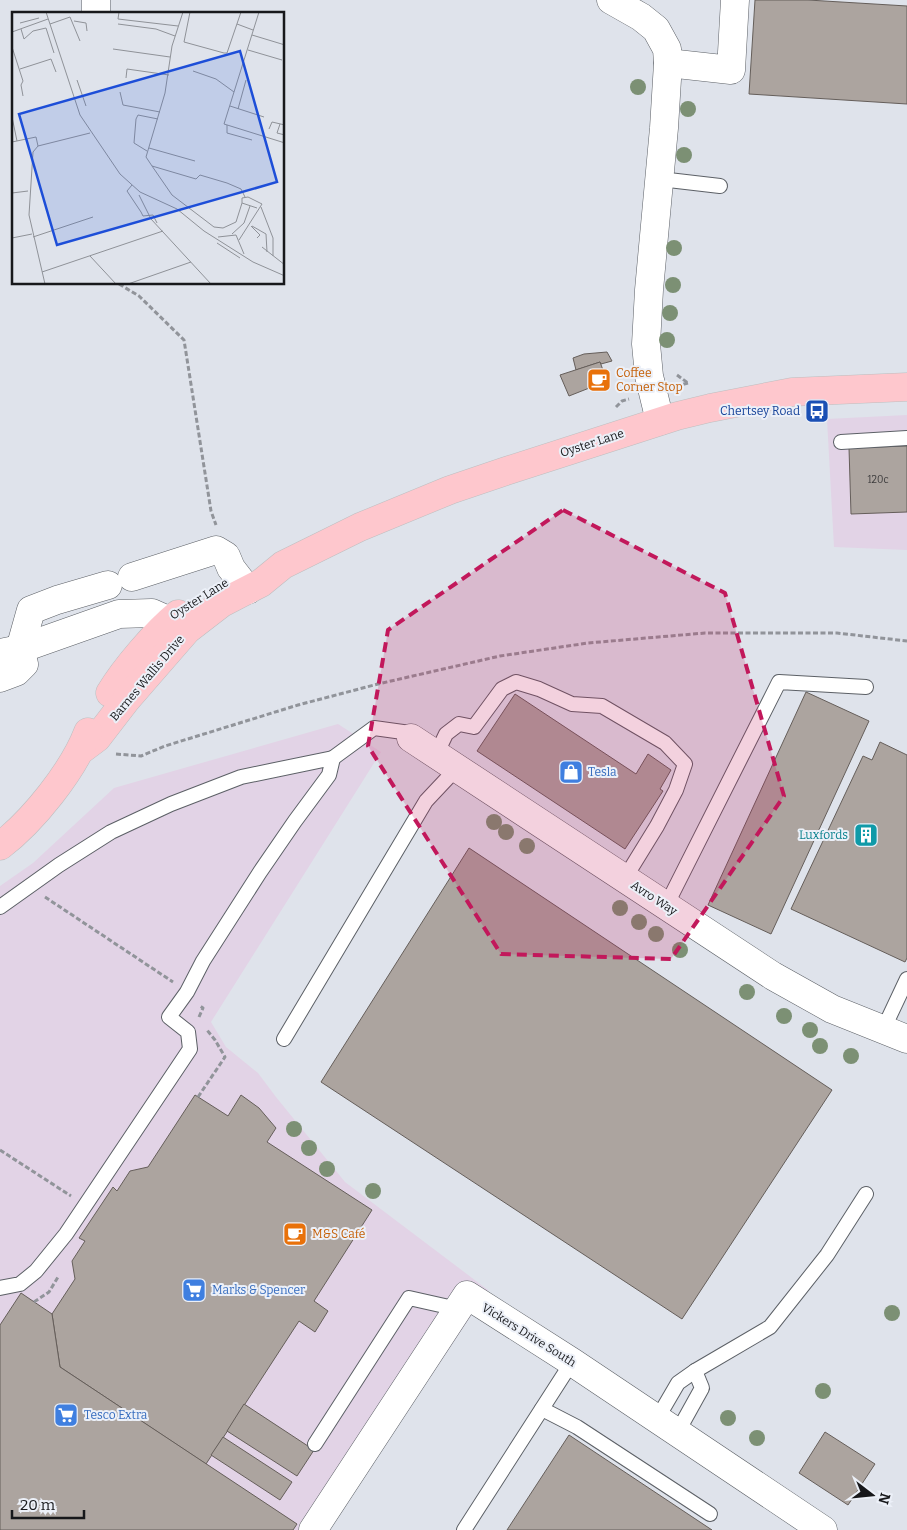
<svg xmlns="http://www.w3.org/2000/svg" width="907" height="1530" font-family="Bitter,serif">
	<rect width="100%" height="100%" fill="#dfe3eb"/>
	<!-- commercial -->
	<g fill="#e2d3e6">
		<path d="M 907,415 L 907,550 L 834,547 L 827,419 Z"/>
		<path d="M 338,724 L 381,752 L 211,1022 L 226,1047 L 258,1073 L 276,1097 L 345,1182 L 488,1290 L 329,1530 L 0,1530 L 0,886 L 33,863 L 114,788 Z"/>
	</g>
	<!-- building -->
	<g fill="#aca49f" stroke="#655e5a">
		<path d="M 755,0 L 808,0 L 907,6 L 907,104 L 749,94 Z"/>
		<path d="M 607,352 L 612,361 L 601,364 L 600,362 L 576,370 L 573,358 L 584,354 Z"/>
		<path d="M 600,362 L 607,381 L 569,396 L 560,375 Z"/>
		<path d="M 907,446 L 907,512 L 851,514 L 849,448 Z"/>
		<path d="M 806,692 L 869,721 L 771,934 L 708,905 Z"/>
		<path d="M 515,694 L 636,774 L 648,754 L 671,770 L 660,789 L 663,791 L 625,849 L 477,751 Z"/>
		<path d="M 880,742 L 907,755 L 907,958 L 905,962 L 791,909 L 863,756 L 872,760 Z"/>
		<path d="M 469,848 L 832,1090 L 682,1319 L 321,1082 Z"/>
		<path d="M 195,1095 L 228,1116 L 241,1095 L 259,1108 L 276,1128 L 267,1142 L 372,1210 L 314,1301 L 328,1311 L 315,1332 L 299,1321 L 206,1464 L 60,1367 L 52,1314 L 75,1279 L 72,1261 L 85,1241 L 79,1238 L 113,1187 L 117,1191 L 130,1171 L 148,1167 Z"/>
		<path d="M 21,1293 L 52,1314 L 60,1367 L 297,1524 L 293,1530 L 0,1530 L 0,1325 Z"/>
		<path d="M 244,1404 L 314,1450 L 297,1476 L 227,1431 Z"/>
		<path d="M 825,1432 L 875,1464 L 848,1505 L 799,1473 Z"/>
		<path d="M 569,1435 L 712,1530 L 507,1530 Z"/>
		<path d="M 223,1437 L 292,1482 L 280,1500 L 211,1455 Z"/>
	</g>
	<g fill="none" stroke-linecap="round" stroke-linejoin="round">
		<!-- service casing -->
		<g stroke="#5c6066" stroke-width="16">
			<g id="service">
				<path d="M 660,179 L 720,186"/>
				<path d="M 841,442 L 907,438"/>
				<path d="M 436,755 L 446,734 L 459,724 L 474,727 L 502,689 L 516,682 L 539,689 L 572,704 L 602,706 L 665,743 L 685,764 L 676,790 L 657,826 L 625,878"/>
				<path d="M 333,758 L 374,728 L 403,732 L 411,738"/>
				<path d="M 666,906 L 779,682 L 866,687"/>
				<path d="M 0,907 L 59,865 L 111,832 L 171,804 L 241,777 L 333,758 L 329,775 L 295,821 L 260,872 L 203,961 L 187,992 L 169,1017 L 188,1032 L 190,1049 L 66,1234 L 36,1271 L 20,1284 L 0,1288"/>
				<path d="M 883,1030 L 907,979"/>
				<path d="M 284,1039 L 426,801 L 457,768"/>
				<path d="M 542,1409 L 577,1427 L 710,1514"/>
				<path d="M 657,1419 L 678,1383 L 695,1371 L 770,1327 L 827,1255 L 866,1194"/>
				<path d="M 677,1433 L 702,1388 L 695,1371"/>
				<path d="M 315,1444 L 409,1298 L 458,1309"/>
				<path d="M 464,1530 L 572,1362"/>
			</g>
		</g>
		<!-- minor casing -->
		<g stroke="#5c6066" stroke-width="29">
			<g id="minor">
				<path d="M 96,14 L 96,0"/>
				<path d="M 668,63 L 731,70 L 735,0"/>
				<path d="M 132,577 L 216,550 L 226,556 L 231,568 L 248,590"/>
				<path d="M 0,653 L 20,649 L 119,614 L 152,613 L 170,621"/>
				<path d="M 0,678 L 16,672 L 24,664 L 20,649 L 31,610 L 57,600 L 108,585"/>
				<path d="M 411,738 L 773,976 L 832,1009 L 907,1039"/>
				<path d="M 313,1530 L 467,1295 L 572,1362 L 823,1530"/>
			</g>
		</g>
		<!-- tertiary casing -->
		<g stroke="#5c6066" stroke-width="29">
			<path id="tertiary" d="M 611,0 L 641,17 L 656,29 L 667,49 L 668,63 L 664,128 L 649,290 L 646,344 L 649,376 L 660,421"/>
		</g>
		<!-- primary casing -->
		<g stroke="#bebebf" stroke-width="29">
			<g id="primary">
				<path d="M 110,693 C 125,668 156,632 178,614"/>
				<path d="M 81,750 L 97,738 L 127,699 L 187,630 L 222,603 L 261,583 L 283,565 L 360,527 L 450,490 L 506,471 L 677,416 L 710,408 L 792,392 L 907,387"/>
				<path d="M 0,846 C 33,821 73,771 88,732"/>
			</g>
		</g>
		<!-- path -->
		<g stroke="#91949a" stroke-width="3" stroke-dasharray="5 2.5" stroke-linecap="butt">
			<path d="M 119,284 L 139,296 L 184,340 L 211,511 L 216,525"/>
			<path d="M 677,375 L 688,383"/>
			<path d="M 676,386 L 688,383"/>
			<path d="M 616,407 L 622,401 L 629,399"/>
			<path d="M 116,754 L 141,756 L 165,746 L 298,705 L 378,684 L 500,656 L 588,643 L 705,633 L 837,633 L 907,641"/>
			<path d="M 45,897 L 173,982"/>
			<path d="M 199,1017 L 203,1008 L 200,1006"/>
			<path d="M 198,1097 L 225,1057 L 215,1040 L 207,1030"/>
			<path d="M 0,1150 L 71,1196"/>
			<path d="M 34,1302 L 49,1292 L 58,1277"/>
		</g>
		<!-- service -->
		<use href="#service" stroke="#fff" stroke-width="14"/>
		<!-- minor -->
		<use href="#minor" stroke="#fff" stroke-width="28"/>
		<!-- tertiary -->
		<use href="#tertiary" stroke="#fff" stroke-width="28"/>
		<!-- primary -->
		<use href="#primary" stroke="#fec7cd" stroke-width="28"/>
	</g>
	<!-- trees -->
	<g fill="#7c9074">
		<circle cx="638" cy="87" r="8"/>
		<circle cx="688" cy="109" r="8"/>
		<circle cx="684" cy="155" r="8"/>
		<circle cx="674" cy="248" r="8"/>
		<circle cx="673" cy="285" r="8"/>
		<circle cx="670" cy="313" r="8"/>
		<circle cx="667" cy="340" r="8"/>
		<circle cx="494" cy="822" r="8"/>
		<circle cx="506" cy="832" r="8"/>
		<circle cx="527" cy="846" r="8"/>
		<circle cx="620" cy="908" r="8"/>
		<circle cx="639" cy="922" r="8"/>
		<circle cx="656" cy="934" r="8"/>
		<circle cx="680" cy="950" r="8"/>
		<circle cx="747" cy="992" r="8"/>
		<circle cx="784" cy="1016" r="8"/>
		<circle cx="810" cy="1030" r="8"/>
		<circle cx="820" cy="1046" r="8"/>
		<circle cx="851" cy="1056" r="8"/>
		<circle cx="294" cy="1129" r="8"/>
		<circle cx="309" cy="1148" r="8"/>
		<circle cx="327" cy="1169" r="8"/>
		<circle cx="373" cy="1191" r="8"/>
		<circle cx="892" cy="1313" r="8"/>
		<circle cx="823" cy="1391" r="8"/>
		<circle cx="728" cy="1418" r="8"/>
		<circle cx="757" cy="1438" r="8"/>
	</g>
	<!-- marked area -->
	<path fill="#c2185b" fill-opacity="0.2" stroke="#c2185b" stroke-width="4" stroke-dasharray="10 6" stroke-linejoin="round" d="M 563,510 L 725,593 L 784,796 L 671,959 L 501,954 L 368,746 L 388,630 Z"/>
	<!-- icons -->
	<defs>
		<g id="cafe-square" transform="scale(1.25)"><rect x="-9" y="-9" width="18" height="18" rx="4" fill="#e8710a" stroke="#ecf0f8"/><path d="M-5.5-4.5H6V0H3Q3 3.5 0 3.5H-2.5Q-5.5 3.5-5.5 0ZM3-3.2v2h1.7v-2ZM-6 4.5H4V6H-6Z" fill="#fff"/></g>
		<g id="bus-square" transform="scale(1.25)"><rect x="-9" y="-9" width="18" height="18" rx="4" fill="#1a4fb4" stroke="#ecf0f8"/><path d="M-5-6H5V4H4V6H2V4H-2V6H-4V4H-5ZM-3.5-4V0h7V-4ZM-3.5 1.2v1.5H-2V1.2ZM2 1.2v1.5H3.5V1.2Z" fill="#fff"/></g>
		<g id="shop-square" transform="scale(1.25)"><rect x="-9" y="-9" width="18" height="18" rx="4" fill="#3f7fe0" stroke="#ecf0f8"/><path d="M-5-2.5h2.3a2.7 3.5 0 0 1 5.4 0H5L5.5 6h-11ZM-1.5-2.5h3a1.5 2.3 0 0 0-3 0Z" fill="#fff"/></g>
		<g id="building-square" transform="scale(1.25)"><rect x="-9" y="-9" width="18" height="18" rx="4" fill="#0f9aa8" stroke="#ecf0f8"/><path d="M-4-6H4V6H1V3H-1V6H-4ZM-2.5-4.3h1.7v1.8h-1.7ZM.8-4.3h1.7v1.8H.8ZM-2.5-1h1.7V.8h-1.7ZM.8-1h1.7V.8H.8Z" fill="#fff"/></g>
		<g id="supermarket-square" transform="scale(1.25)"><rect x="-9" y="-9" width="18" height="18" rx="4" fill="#3f7fe0" stroke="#ecf0f8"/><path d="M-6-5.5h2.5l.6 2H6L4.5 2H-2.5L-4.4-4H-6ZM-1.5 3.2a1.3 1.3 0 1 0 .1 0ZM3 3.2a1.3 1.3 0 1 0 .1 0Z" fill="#fff"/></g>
	</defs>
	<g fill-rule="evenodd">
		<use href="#cafe-square" x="599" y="380"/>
		<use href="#bus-square" x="817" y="411"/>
		<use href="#shop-square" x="571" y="772"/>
		<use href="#building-square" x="866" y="835"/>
		<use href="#cafe-square" x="295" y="1234"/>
		<use href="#supermarket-square" x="194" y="1290"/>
		<use href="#supermarket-square" x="66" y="1415"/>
	</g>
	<g text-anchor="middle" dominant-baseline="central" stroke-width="4" stroke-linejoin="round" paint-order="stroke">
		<!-- number labels -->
		<g font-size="10" fill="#3c3b3c">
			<text x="878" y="480">120c</text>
		</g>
		<!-- food labels -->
		<g font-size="12" fill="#c56008" stroke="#ecf0f8" text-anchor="start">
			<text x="616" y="373">Coffee<tspan x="616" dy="14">Corner Stop</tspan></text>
			<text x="312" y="1234">M&amp;S Café</text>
		</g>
		<!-- transit labels -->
		<g font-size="12" fill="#164399" stroke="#ecf0f8" text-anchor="end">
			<text x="800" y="411">Chertsey Road</text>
		</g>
		<!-- street labels -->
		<g font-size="12" fill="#17181b" stroke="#ecf0f8">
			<text transform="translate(592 443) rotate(-18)">Oyster Lane</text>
			<text transform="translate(199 599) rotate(-32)">Oyster Lane</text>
			<text transform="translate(147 678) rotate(-50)">Barnes Wallis Drive</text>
			<text transform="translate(654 898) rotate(33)">Avro Way</text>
			<text transform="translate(529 1335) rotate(32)">Vickers Drive South</text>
		</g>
		<!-- shop labels -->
		<g font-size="12" fill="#366cbe" stroke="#ecf0f8" text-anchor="start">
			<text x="588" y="772">Tesla</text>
			<text x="212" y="1290">Marks &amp; Spencer</text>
			<text x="84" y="1415">Tesco Extra</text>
		</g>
		<!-- culture labels -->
		<g font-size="12" fill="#0d838f" stroke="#ecf0f8" text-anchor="end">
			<text x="848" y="835">Luxfords</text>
		</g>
	</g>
	<!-- overview -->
	<g transform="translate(12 12)">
		<rect width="272" height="272" fill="#dfe3eb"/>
		<path fill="none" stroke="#8f9298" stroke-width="1" d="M 34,0 L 68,103 L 108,162 L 128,180 L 165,197 L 192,219 L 241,250 L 273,264M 107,0 L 106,7 L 166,14M 178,0 L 172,30 L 212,41 L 215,41 L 229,0M 247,0 L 212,112 L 273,131M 58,5 L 68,29M 62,9 L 74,11 L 75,19M 8,11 L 27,6M 38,12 L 58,5M 106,12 L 144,17 L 163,24M 225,12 L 241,18M 9,17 L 12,27 L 21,19 L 34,16 L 42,41M 0,20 L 36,7M 240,23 L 273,33M 0,35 L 11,69M 101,37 L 158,45M 236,38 L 270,48M 8,57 L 39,47 L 44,60M 181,59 L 204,67 L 222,80M 114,66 L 115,57 L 157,63M 65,68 L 74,94M 11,69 L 9,73 L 11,84M 108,80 L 111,93 L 148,100M 218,94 L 252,105M 226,97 L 234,68M 0,105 L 5,129M 268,112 L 265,121 L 273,123M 215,113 L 215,121 L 240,128M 257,117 L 260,110 L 273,113M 0,130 L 24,125 L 26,134M 137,136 L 183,149M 135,139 L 122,131 L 124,107 L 126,103 L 146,107M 140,154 L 134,145 L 153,81 L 160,34 L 171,0M 120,173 L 115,179 L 129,200 L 131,204 L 141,203 L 145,211M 0,181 L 16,179M 127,183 L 139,207 L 199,272M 230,191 L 224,210 L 211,216 L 202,215 L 160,183 L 140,154 L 184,167 L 188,163 L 215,171 L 229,177 L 233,185M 249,195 L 261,226 L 261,244M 239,214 L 248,223 L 245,226M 240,214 L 254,222 L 255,240M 220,222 L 232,211 L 238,194M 21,225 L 81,205M 206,225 L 224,223 L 232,242M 0,226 L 20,222M 227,228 L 250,192 L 236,185 L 230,186 L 230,191 L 245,196M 205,231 L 228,246M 250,235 L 273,253M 78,244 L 104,272M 30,260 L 151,219M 33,272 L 17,203 L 21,140 L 26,134 L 78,121M 116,272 L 179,250"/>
		<path fill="#1d4ed8" fill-opacity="0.15" stroke="#1d4ed8" stroke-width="2.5" d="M 228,39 L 265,170 L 45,233 L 7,102 Z"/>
		<rect width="272" height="272" fill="none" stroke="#17181b" stroke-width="2.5"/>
	</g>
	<!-- north arrow -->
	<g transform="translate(872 1495) rotate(106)" stroke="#ecf0f8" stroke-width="4" paint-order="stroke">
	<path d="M0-4L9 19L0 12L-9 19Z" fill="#17181b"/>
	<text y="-8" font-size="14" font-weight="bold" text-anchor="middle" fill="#17181b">N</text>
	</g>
	<!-- scale -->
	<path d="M12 1510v8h72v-8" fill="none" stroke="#17181b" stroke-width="2.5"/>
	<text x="20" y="1510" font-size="15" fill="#17181b" stroke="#ecf0f8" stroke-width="4" paint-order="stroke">20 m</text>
</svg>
